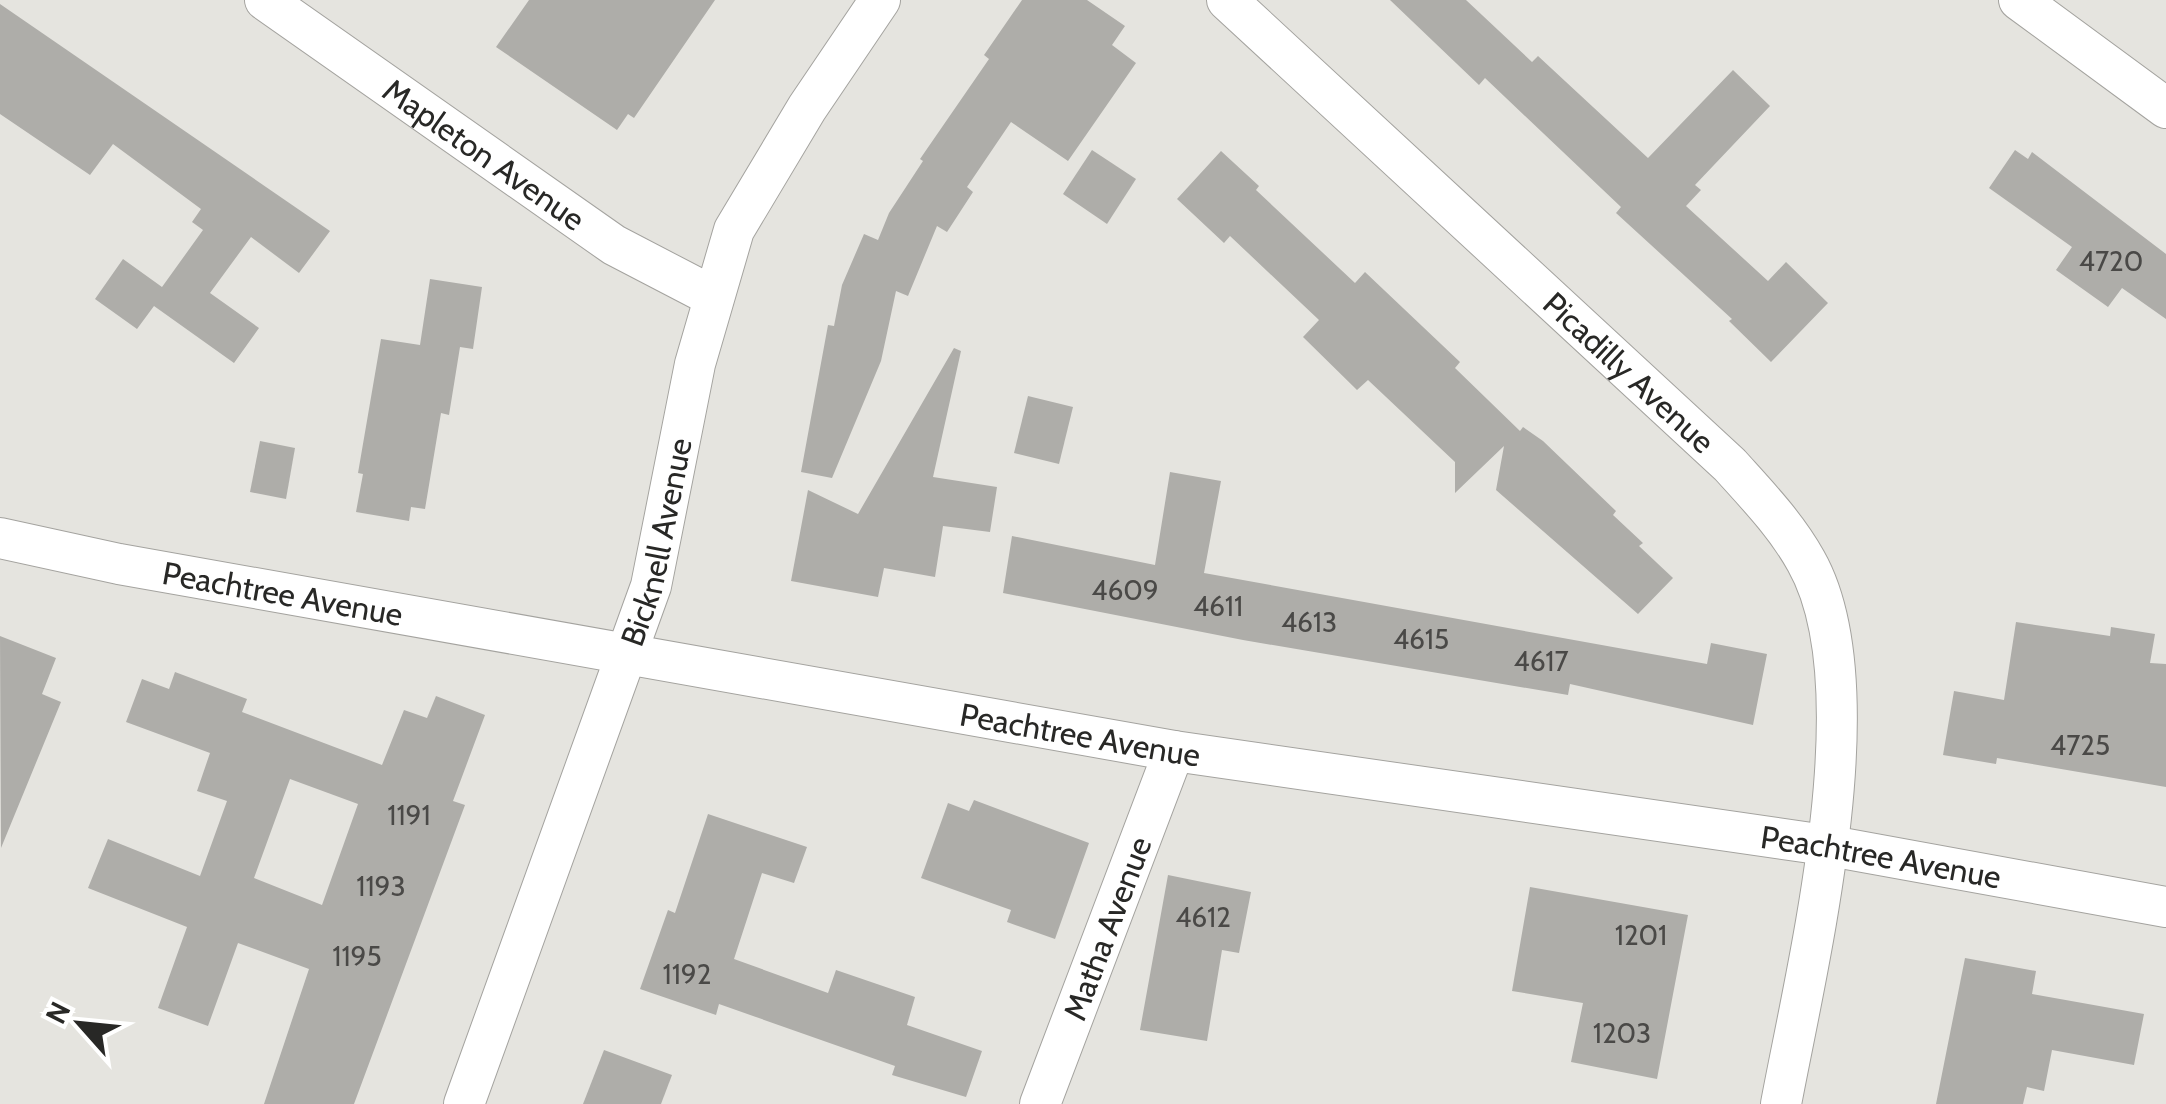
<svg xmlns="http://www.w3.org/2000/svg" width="2166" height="1104" font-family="Cabin,sans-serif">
	<rect width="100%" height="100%" fill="#e5e4df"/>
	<!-- building -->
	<g fill="#aeada9" fill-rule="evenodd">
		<path d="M 529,0 L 715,0 L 634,118 L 628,114 L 617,130 L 496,47 Z"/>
		<path d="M 1022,0 L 1087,0 L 1125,26 L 1112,45 L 1136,63 L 1068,161 L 1011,122 L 967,187 L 973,192 L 947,232 L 937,226 L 908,296 L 896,291 L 881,361 L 832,478 L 801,472 L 828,325 L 834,326 L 842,285 L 864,234 L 878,240 L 889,213 L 923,161 L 920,159 L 989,59 L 984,55 Z"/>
		<path d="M 1390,0 L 1466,0 L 1532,62 L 1538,56 L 1648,158 L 1733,70 L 1770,106 L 1695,185 L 1701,190 L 1686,206 L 1768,281 L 1786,262 L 1828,303 L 1771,362 L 1729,321 L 1732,319 L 1616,213 L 1621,207 L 1485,78 L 1479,85 Z"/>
		<path d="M 0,4 L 330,231 L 299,273 L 251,237 L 210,293 L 259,328 L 234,363 L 154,306 L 137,329 L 95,299 L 123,259 L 162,287 L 203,230 L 192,222 L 201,209 L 113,144 L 90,175 L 0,114 Z"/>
		<path d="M 1092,150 L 1136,179 L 1107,224 L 1063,194 Z"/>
		<path d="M 2015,150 L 2028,159 L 2032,152 L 2166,254 L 2166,319 L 2122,288 L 2108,307 L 2056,270 L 2072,247 L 1989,188 Z"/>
		<path d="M 1221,151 L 1259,186 L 1256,190 L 1355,283 L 1365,272 L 1460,362 L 1455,368 L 1520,431 L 1523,427 L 1543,441 L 1616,511 L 1613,515 L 1643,543 L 1639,546 L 1673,578 L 1638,614 L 1496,490 L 1504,446 L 1455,493 L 1455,462 L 1368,380 L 1357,390 L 1303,337 L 1319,320 L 1230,236 L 1224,243 L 1177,199 Z"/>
		<path d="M 430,279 L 482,287 L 473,349 L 460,347 L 449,415 L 441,413 L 425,509 L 411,507 L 409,521 L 356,512 L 363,474 L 358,473 L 381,339 L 420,345 Z"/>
		<path d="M 954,348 L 961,351 L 933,477 L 997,487 L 990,532 L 943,526 L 935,577 L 884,568 L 878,597 L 791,581 L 808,490 L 858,514 Z"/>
		<path d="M 1028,396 L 1073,407 L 1059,464 L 1014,453 Z"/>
		<path d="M 260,441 L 295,448 L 286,499 L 250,492 Z"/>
		<path d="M 1170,472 L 1221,481 L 1204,573 L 1707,664 L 1711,643 L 1767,654 L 1753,725 L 1570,684 L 1568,695 L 1243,640 L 1003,593 L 1012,536 L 1155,565 Z"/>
		<path d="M 2016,622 L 2110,636 L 2111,627 L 2155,634 L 2150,663 L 2166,664 L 2166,787 L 1997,758 L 1996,764 L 1943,755 L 1954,691 L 2004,700 Z"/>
		<path d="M 0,636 L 56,658 L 42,694 L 61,702 L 1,848 Z"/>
		<path d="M 175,672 L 247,699 L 242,712 L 382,765 L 404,710 L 427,718 L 436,696 L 485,715 L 453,801 L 465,805 L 354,1104 L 264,1104 L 309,969 L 238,943 L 208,1026 L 158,1008 L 187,927 L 88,888 L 108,839 L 200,876 L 227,801 L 197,791 L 210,753 L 126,722 L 142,679 L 169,689 ZM 290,779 L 358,804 L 322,905 L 254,878 Z"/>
		<path d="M 974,800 L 1089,843 L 1055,939 L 1007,922 L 1011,910 L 921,878 L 948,803 L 969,811 Z"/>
		<path d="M 708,814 L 807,847 L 794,883 L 762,873 L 734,959 L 828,993 L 836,970 L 915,997 L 907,1025 L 982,1051 L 966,1097 L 892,1075 L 895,1066 L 719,1004 L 716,1015 L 640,989 L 668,910 L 675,913 Z"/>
		<path d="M 1168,875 L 1251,892 L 1239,953 L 1222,950 L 1207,1041 L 1140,1030 Z"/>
		<path d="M 1530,887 L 1688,915 L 1657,1079 L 1571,1062 L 1583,1003 L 1512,991 Z"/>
		<path d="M 1965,958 L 2036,971 L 2032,994 L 2144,1014 L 2134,1065 L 2052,1050 L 2044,1091 L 2027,1087 L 2023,1104 L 1936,1104 Z"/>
		<path d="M 604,1050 L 672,1075 L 661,1104 L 583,1104 Z"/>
	</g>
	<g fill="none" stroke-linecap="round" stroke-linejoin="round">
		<!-- minor casing -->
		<g stroke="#a4a39f" stroke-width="42">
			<g id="minor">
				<path id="s1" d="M 265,0 L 614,245 L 712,296"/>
				<path id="s2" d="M 1227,0 L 1730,465 C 1757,495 1786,525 1806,561 C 1877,686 1807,965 1781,1104"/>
				<path d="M 2019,0 L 2166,108"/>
				<path id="s3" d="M 0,538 L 119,564 L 1174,751 L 1825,845 L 2166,907"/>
				<path id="s4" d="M 464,1104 L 651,586 L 695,364 L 734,230 L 807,108 L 880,0"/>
				<path id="s5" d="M 1040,1104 L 1174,751"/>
			</g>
		</g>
		<!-- minor -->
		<use href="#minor" stroke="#fff" stroke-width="40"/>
	</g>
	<g text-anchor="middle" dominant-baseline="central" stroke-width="8" stroke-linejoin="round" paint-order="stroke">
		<!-- number labels -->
		<g font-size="28" fill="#4a4947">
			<text x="2111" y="261">4720</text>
			<text x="1125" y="590">4609</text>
			<text x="1218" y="606">4611</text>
			<text x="1309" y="622">4613</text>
			<text x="1421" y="639">4615</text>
			<text x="1541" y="661">4617</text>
			<text x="2080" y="745">4725</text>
			<text x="409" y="815">1191</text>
			<text x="381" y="886">1193</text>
			<text x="1203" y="917">4612</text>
			<text x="1641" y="935">1201</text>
			<text x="357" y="956">1195</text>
			<text x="687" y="974">1192</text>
			<text x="1622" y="1033">1203</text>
		</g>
		<!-- street labels -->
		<g font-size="32" fill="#282826" stroke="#fff">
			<text stroke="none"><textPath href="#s1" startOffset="268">Mapleton Avenue</textPath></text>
			<text stroke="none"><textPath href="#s2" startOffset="548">Picadilly Avenue</textPath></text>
			<text stroke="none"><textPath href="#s4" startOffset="595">Bicknell Avenue</textPath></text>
			<text stroke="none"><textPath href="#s3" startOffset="288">Peachtree Avenue</textPath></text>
			<text stroke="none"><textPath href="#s3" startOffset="1098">Peachtree Avenue</textPath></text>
			<text stroke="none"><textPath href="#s3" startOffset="1908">Peachtree Avenue</textPath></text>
			<text stroke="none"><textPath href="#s5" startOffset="188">Matha Avenue</textPath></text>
		</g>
	</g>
	<!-- north arrow -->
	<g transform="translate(80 1024) rotate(297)" stroke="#ffffff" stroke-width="8" paint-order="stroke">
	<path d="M0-8L18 38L0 25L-18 38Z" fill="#282826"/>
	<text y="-15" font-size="28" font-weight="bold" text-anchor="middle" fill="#282826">N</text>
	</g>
</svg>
